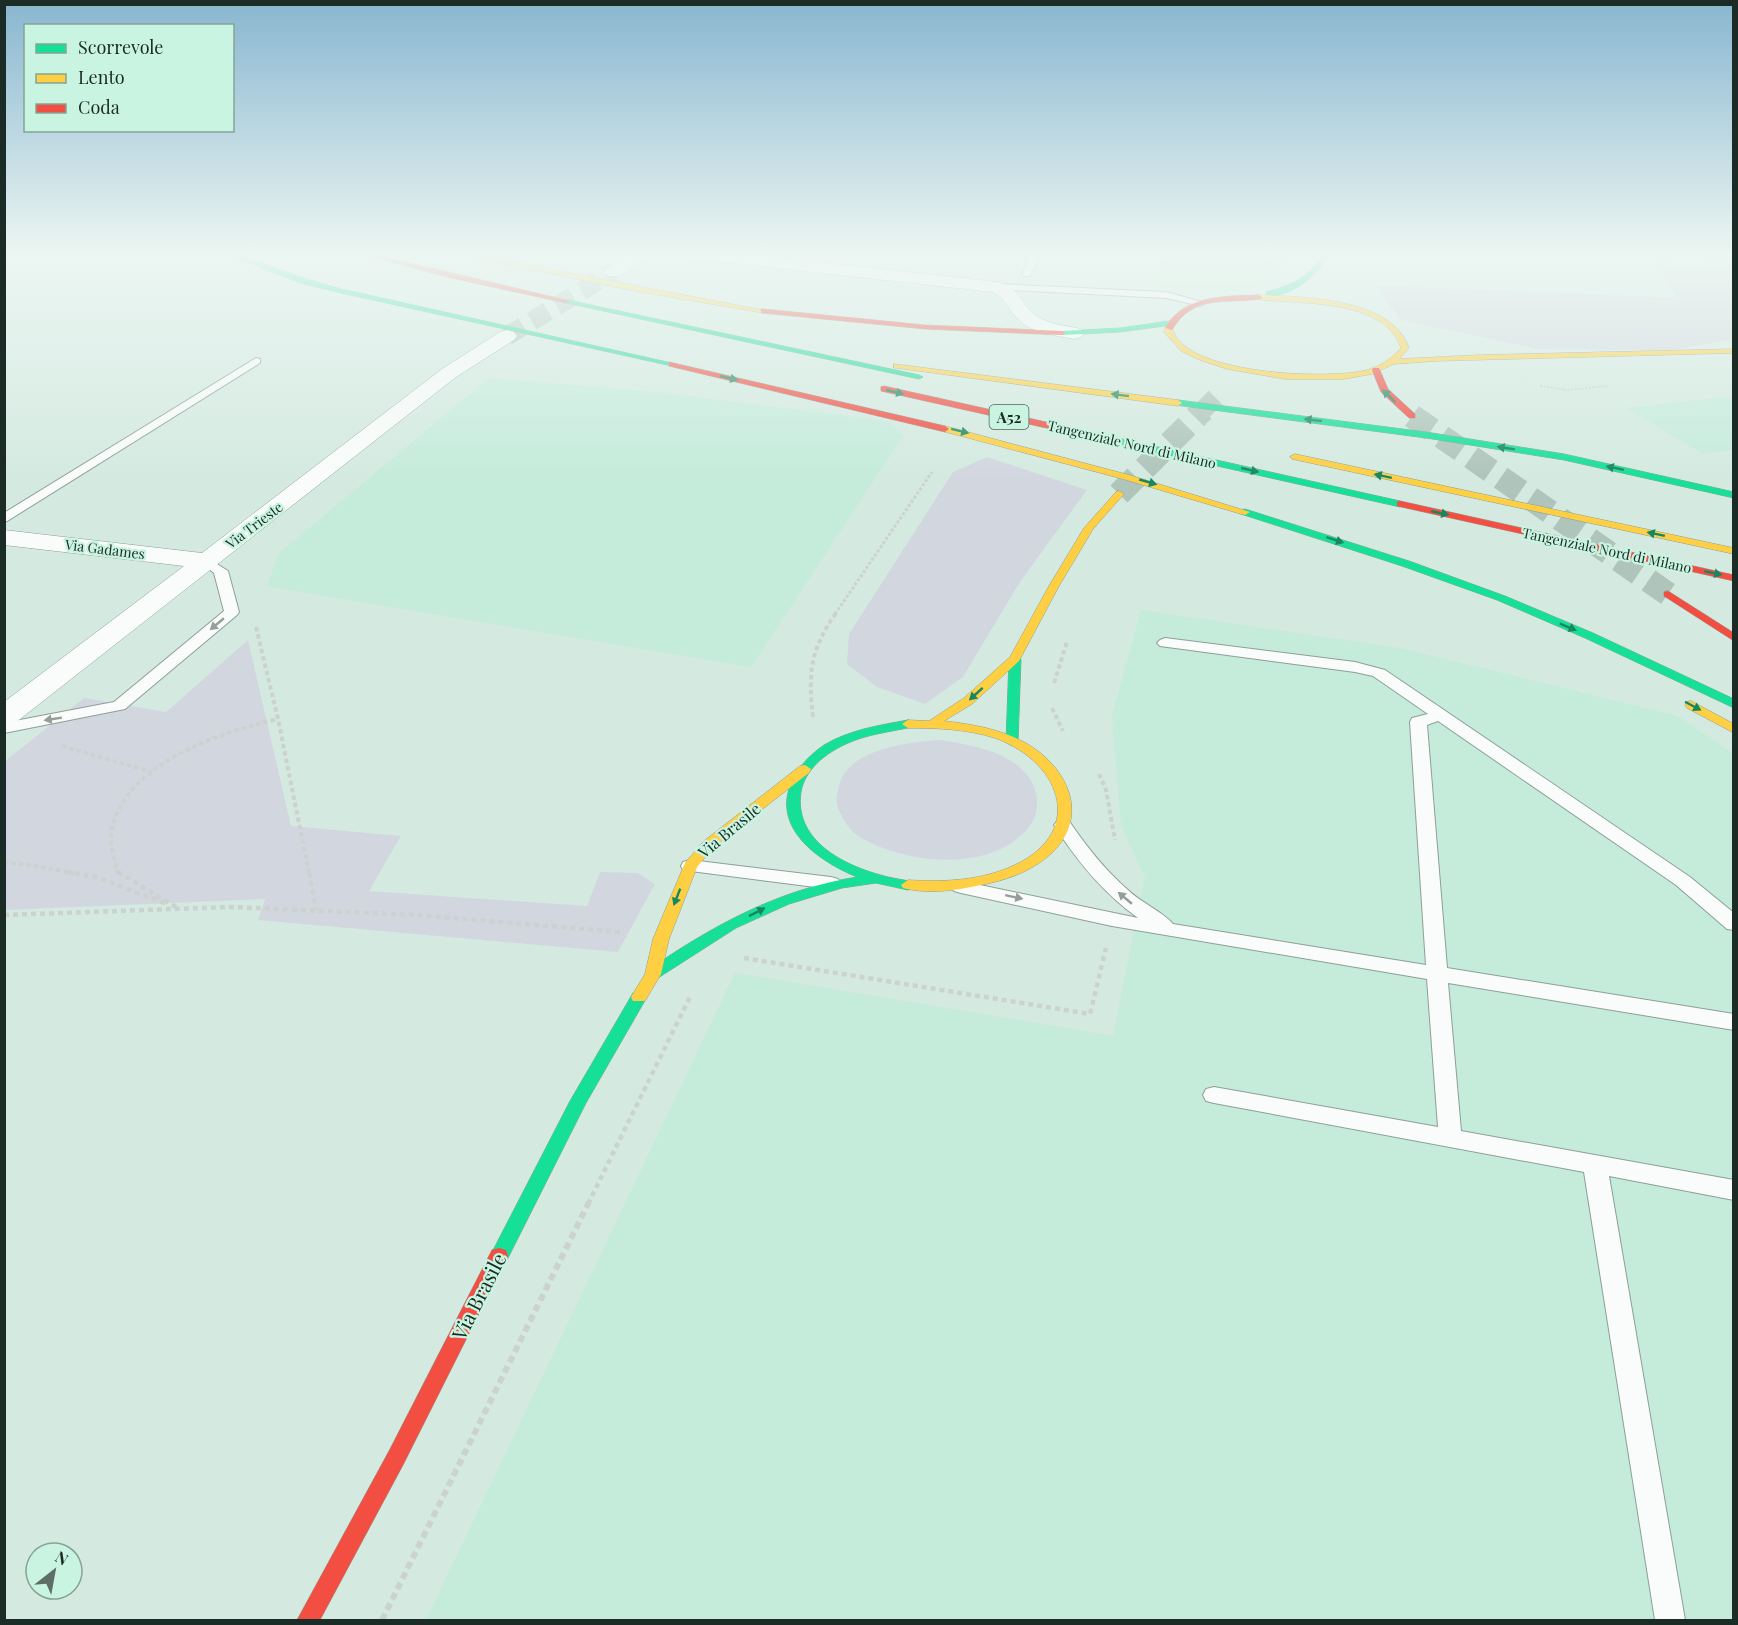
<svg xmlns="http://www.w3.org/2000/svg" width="1738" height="1625" font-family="'Playfair Display',serif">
	<rect width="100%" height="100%" fill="#d4eae1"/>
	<!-- built -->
	<g fill="#c5ebdb">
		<path d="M 1166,252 L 1286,252 L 1276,284 L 1238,291 L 1146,287 Z"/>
		<path d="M 489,378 L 665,393 L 888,421 L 903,436 L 751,667 L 267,586 L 278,554 Z"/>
		<path d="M 1733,396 L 1733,450 L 1703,454 L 1626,408 Z"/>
		<path d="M 1141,610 L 1400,648 L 1678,716 L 1733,753 L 1733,1620 L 426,1620 L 735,973 L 1113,1036 L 1145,877 L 1121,826 L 1112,716 Z"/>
	</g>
	<!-- green -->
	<g fill="#d2d7df">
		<path d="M 1694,252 L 1733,252 L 1733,339 L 1671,350 L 1539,349 L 1401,320 L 1374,285 L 1678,298 L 1655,259 L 1702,263 Z"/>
		<path d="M 987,457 L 1087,490 L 1020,582 L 963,677 L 925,704 L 877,687 L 847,664 L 849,634 L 953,472 Z"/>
		<path d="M 248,640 L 291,826 L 401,836 L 369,891 L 587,906 L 600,872 L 638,873 L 655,884 L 618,952 L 258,920 L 265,899 L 5,910 L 4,762 L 84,698 L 166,712 Z"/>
		<path d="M 940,740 C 975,745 1032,755 1037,799 C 1038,810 1035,820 1028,828 C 991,873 908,864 863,839 C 851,833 843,820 838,808 C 835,800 837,794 839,786 C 846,749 910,742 940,740 Z"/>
	</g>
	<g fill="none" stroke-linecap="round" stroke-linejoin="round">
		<!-- street-tunnel -->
		<path stroke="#afc4bb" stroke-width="19" stroke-dasharray="19 10" stroke-linecap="butt" d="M 507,336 L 613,272"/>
		<!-- secondary-tunnel-far1 -->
		<path stroke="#afc4bb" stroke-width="19" stroke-dasharray="19 10" stroke-linecap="butt" d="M 1202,411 L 1221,392"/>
		<!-- secondary-tunnel -->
		<path stroke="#afc4bb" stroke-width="24" stroke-dasharray="24 12" stroke-linecap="butt" d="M 1119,494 L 1203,410"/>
		<!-- highway-tunnel -->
		<path stroke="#afc4bb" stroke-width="24" stroke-dasharray="24 12" stroke-linecap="butt" d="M 1412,416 L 1668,594"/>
		<!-- lane casing -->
		<g stroke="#8d9f98" stroke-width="2">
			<g id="lane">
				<path d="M 1033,252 L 1042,252 L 1030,276 L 1024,276 L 1022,274 Z"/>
				<path d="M 1625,252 L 1677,252 L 1662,258 L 1630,255 Z"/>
				<path d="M 997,284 L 1166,292 L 1206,303 L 1201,306 L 1166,298 L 994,289 L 992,287 Z"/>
				<path d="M 256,358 L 260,359 L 260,363 L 4,523 L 4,513 Z"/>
				<path d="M 206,557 L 228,571 L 239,612 L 237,615 L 125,709 L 4,733 L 4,723 L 114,702 L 224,611 L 214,573 L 199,561 Z"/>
				<path d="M 1165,638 L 1355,662 L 1385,670 L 1690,877 L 1734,913 L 1734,930 L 1727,929 L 1676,885 L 1438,721 L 1427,725 L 1447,968 L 1734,1014 L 1734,1030 L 1448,983 L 1461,1131 L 1734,1180 L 1734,1200 L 1609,1176 L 1685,1620 L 1655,1620 L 1584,1172 L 1214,1103 L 1206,1101 L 1203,1095 L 1206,1089 L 1214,1087 L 1438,1127 L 1427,979 L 1112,926 L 961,893 L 954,891 L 951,887 L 954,883 L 961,881 L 1138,918 C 1103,893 1077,861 1054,825 L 1057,821 L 1069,821 C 1086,846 1105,870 1128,890 C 1140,902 1163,912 1173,924 L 1426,965 L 1410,722 L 1412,718 L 1428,714 L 1373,676 L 1355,672 L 1160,646 L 1157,643 L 1160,640 Z"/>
				<path d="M 690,860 L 831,877 L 838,879 L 841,883 L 838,887 L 831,889 L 683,870 L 681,866 L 683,862 Z"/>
			</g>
		</g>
		<!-- street casing -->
		<g stroke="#8d9f98" stroke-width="1">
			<g id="street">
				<path d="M 635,252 L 655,252 L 619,276 L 607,276 L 604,272 L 607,268 Z"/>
				<path d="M 670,252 L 723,252 L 997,282 C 1021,288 1019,303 1035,315 C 1049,325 1065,325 1081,329 L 1084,333 L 1081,337 L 1074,339 C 1054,335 1030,333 1016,317 C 1007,308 1005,298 993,292 L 678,257 L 672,256 Z"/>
				<path d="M 507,330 L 514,332 L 517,336 L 514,340 L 456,377 L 15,723 L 4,726 L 4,702 L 184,566 L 4,545 L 4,530 L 202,553 L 442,369 L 500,332 Z"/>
			</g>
		</g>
		<!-- fast casing -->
		<g stroke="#8d9f98" stroke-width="1">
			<g id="fast">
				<path d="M 222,252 L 231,252 L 306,279 L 342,289 L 676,364 L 672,366 L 341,293 L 300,283 Z"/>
				<path d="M 1323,252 L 1329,252 C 1319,276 1294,296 1266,296 L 1266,292 C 1292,285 1311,277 1323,252 Z"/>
				<path d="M 563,299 L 919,375 L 923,377 L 919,379 L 566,303 L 563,303 Z"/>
				<path d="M 1169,321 L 1172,321 L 1172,325 L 1120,332 L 1062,335 L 1058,333 L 1062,331 L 1120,328 Z"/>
				<path d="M 1178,400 L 1426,432 L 1564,454 L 1734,492 L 1734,498 L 1564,460 L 1426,438 L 1175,405 L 1175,401 Z"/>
				<path d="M 1082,430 L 1400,501 L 1405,504 L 1400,507 L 1079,435 L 1079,431 Z"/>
				<path d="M 1245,509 L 1409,561 L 1505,596 L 1593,633 L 1734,699 L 1734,708 L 1585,638 L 1497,600 L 1402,566 L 1241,514 L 1240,512 Z"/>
				<path d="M 1015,655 L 1021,659 L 1018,742 L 1012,746 L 1006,742 L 1009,659 Z"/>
				<path d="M 908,720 L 914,724 L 912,727 C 890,732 867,734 846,744 C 826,753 805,769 801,792 C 794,838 839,863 877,874 C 889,878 901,879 913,882 L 915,885 L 913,888 L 908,890 L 876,883 L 842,888 L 789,904 L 736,928 L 658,978 L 648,978 L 645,974 L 648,970 C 712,926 779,889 857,877 C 818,861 769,827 793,779 C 800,765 811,754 824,745 C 849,730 880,725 908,720 Z"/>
				<path d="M 639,992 L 645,993 L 647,997 L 586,1103 L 506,1262 L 499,1264 L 492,1262 L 490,1256 L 570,1101 L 633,993 Z"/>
			</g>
		</g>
		<!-- slow casing -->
		<g stroke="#8d9f98" stroke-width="1">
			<g id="slow">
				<path d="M 446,252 L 459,252 L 768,311 L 764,313 L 635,291 Z"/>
				<path d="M 1258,295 C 1303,297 1391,297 1409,348 L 1399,359 L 1479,355 L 1734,349 L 1734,353 L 1436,361 L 1394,364 L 1372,374 L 1344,379 L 1285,379 L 1227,369 L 1200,360 L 1181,351 L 1164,332 L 1166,326 L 1172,326 C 1178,375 1330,380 1367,370 C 1381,366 1391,359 1401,348 C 1384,297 1297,305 1255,299 L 1254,297 Z"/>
				<path d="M 894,364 L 1178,400 L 1182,403 L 1178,406 L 897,368 L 894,368 Z"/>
				<path d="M 945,426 L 1129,475 L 1250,512 L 1245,515 L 1241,514 L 1123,479 L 942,431 L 941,429 Z"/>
				<path d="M 1295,454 L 1734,548 L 1734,554 L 1292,459 L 1290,457 Z"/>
				<path d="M 1119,491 L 1124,494 L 1093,529 L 1059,586 L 1019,661 L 972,704 L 944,721 C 971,724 1000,729 1024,742 C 1076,771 1093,830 1036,865 C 1017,877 997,882 976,886 C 954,891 925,894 903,888 L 901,885 L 908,880 C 942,882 976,881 1008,868 C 1087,836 1064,763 995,738 C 967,729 937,728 908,728 L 902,724 L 908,720 L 929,721 L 964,698 L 1010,657 L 1049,586 L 1084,528 L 1116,492 Z"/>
				<path d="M 1691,701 L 1734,724 L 1734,733 L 1687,708 L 1685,705 L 1687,702 Z"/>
				<path d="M 805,765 L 811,769 L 810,772 L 714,847 L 697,867 L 669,939 L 661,974 L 645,1001 L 633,1001 L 631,997 L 645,974 L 653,939 L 685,863 L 704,841 L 800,766 Z"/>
			</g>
		</g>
		<!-- jam casing -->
		<g stroke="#8d9f98" stroke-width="1">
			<g id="jam">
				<path d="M 353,252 L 364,252 L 570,301 L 566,303 L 451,278 Z"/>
				<path d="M 1258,295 L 1262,297 L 1261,299 C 1225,304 1193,294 1172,330 L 1165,328 C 1184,295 1224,296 1258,295 Z"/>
				<path d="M 764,309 L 925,325 L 1062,331 L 1066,333 L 1062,335 L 925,329 L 761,313 L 761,309 Z"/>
				<path d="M 669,362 L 945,426 L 949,429 L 945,432 L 669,366 Z"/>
				<path d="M 1373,368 L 1379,368 L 1388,389 L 1415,414 L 1415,418 L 1409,418 L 1381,392 L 1372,370 Z"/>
				<path d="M 884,386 L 1082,430 L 1086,433 L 1082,436 L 881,391 L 881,387 Z"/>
				<path d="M 1400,501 L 1734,575 L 1734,581 L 1397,506 L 1397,502 Z"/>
				<path d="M 1668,591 L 1734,633 L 1734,641 L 1664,596 L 1664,592 Z"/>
				<path d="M 499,1248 L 506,1250 L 508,1256 L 403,1465 L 320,1620 L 297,1620 L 389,1451 L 492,1250 Z"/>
			</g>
		</g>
		<!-- path-far4 -->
		<path stroke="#ccd2cf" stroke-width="2" stroke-dasharray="2 1.5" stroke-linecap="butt" d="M 1540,386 L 1568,390 L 1607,386"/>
		<!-- path-far3 -->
		<path stroke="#ccd2cf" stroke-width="3" stroke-dasharray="3 2" stroke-linecap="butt" d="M 835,614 L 932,472"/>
		<!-- path-far2 -->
		<g stroke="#ccd2cf" stroke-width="4" stroke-dasharray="4.5 3" stroke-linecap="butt">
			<path d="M 256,627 L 278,719 L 309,873"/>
			<path d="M 1054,683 L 1067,642"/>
			<path d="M 1052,708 L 1063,731"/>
			<path d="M 813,717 C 808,673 810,650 836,613"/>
			<path d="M 62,746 L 152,772"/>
			<path d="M 1099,774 L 1106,790 L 1115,840"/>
			<path d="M 4,863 L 24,864 L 74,873"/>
			<path d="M 120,873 L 117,871 C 115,860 110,846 111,835 C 120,765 220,732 278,719"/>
		</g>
		<!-- path-far1 -->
		<g stroke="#ccd2cf" stroke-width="4.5" stroke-dasharray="5 4" stroke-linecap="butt">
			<path d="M 66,872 L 96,877 L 167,904"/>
			<path d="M 118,872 L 176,907"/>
			<path d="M 309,872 L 316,909"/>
			<path d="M 4,915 L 230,907 L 418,915 L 621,932"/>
			<path d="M 744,958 L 1090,1014 L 1106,948"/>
			<path d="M 588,1204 L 690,997"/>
		</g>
		<!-- path -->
		<path stroke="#ccd2cf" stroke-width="6" stroke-dasharray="7 4.5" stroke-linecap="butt" d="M 382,1620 L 589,1202"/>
		<!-- lane -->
		<use href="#lane" fill="#f9fcfa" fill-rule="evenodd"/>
		<!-- street -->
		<use href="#street" fill="#f9fcfa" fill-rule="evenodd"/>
		<!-- fast -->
		<use href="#fast" fill="#16e098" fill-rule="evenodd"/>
		<!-- slow -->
		<use href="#slow" fill="#ffcf43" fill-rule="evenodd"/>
		<!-- jam -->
		<use href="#jam" fill="#f24e42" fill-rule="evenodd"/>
	</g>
	<!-- one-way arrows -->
	<defs><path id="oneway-solid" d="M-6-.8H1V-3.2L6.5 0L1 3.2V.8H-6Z" transform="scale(1.5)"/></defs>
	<g fill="#18865e">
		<use href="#oneway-solid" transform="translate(729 378) rotate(13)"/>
		<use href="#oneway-solid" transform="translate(895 392) rotate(13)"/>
		<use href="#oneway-solid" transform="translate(1120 395) rotate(-173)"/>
		<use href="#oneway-solid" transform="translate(1389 396) rotate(-136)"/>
		<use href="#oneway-solid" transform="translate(1313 420) rotate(-173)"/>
		<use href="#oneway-solid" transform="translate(960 431) rotate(14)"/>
		<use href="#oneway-solid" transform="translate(1506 448) rotate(-171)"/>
		<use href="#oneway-solid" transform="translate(1615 468) rotate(-168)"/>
		<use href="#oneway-solid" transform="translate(1250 470) rotate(13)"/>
		<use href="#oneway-solid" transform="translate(1383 476) rotate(-168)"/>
		<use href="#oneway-solid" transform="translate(1148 482) rotate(16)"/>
		<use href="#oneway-solid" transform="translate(1440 513) rotate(12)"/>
		<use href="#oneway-solid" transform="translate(1656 534) rotate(-168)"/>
		<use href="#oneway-solid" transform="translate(1335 540) rotate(18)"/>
		<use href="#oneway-solid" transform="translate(1713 573) rotate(12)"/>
		<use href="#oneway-solid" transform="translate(1568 627) rotate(23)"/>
		<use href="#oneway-solid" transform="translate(976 694) rotate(138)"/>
		<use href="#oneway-solid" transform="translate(1693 706) rotate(28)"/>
		<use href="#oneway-solid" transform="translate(677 897) rotate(111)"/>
		<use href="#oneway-solid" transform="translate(757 912) rotate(-27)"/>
	</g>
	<g fill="#959e9a">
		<use href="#oneway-solid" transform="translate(217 624) rotate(140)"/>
		<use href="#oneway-solid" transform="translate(53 719) rotate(171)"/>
		<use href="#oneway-solid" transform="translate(1014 897) rotate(12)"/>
		<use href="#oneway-solid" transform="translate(1125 898) rotate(-140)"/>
	</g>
	<!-- sky -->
	<linearGradient id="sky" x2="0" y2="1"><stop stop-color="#88b6d0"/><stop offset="0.53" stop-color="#ecf6f2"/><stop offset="1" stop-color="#ecf6f2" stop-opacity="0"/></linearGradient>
	<rect width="1738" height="479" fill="url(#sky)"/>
	<g text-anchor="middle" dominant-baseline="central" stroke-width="4.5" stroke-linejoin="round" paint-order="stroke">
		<!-- far-street labels -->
		<g font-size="14" fill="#1b2b25" stroke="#caf4e2">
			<text transform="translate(1132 444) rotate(13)">Tangenziale Nord di Milano</text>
			<text transform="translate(254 525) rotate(-37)">Via Trieste</text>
			<text transform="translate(105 549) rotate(7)">Via Gadames</text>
			<text transform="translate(1607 550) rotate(12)">Tangenziale Nord di Milano</text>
		</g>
		<!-- shield labels -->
		<rect fill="#caf4e2" stroke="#50675e" stroke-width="1.5" x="989.5" y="405" width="39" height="24" rx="4.5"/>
		<g font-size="15" font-weight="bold" fill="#1b2b25">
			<text x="1009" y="417">A52</text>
		</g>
		<!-- street labels -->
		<g font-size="16" fill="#1b2b25" stroke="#caf4e2">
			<text transform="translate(729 830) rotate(-40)">Via Brasile</text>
		</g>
		<!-- near-street labels -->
		<g font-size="20" fill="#1b2b25" stroke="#caf4e2">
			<text transform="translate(478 1296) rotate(-63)">Via Brasile</text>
		</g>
	</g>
	<!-- border -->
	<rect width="1738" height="1625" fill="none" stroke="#1b2b25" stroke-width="12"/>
	<!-- legend -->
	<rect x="24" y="24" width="210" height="108" fill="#caf4e2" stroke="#84a496" stroke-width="1.5"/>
	<rect x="36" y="44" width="30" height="9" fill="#16e098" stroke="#84a496" stroke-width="1.5"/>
	<text x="78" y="54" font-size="18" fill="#1b2b25">Scorrevole</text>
	<rect x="36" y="74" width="30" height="9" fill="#ffcf43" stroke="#84a496" stroke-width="1.5"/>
	<text x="78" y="84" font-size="18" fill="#1b2b25">Lento</text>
	<rect x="36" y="104" width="30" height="9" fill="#f24e42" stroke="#84a496" stroke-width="1.5"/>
	<text x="78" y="114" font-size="18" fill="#1b2b25">Coda</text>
	<!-- north arrow -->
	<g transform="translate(54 1571) rotate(31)"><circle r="28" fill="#caf4e2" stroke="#84a496" stroke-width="1.5"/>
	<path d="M0-4.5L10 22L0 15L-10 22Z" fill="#5c6e67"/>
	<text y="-9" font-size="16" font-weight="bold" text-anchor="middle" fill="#1b2b25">N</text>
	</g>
</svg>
